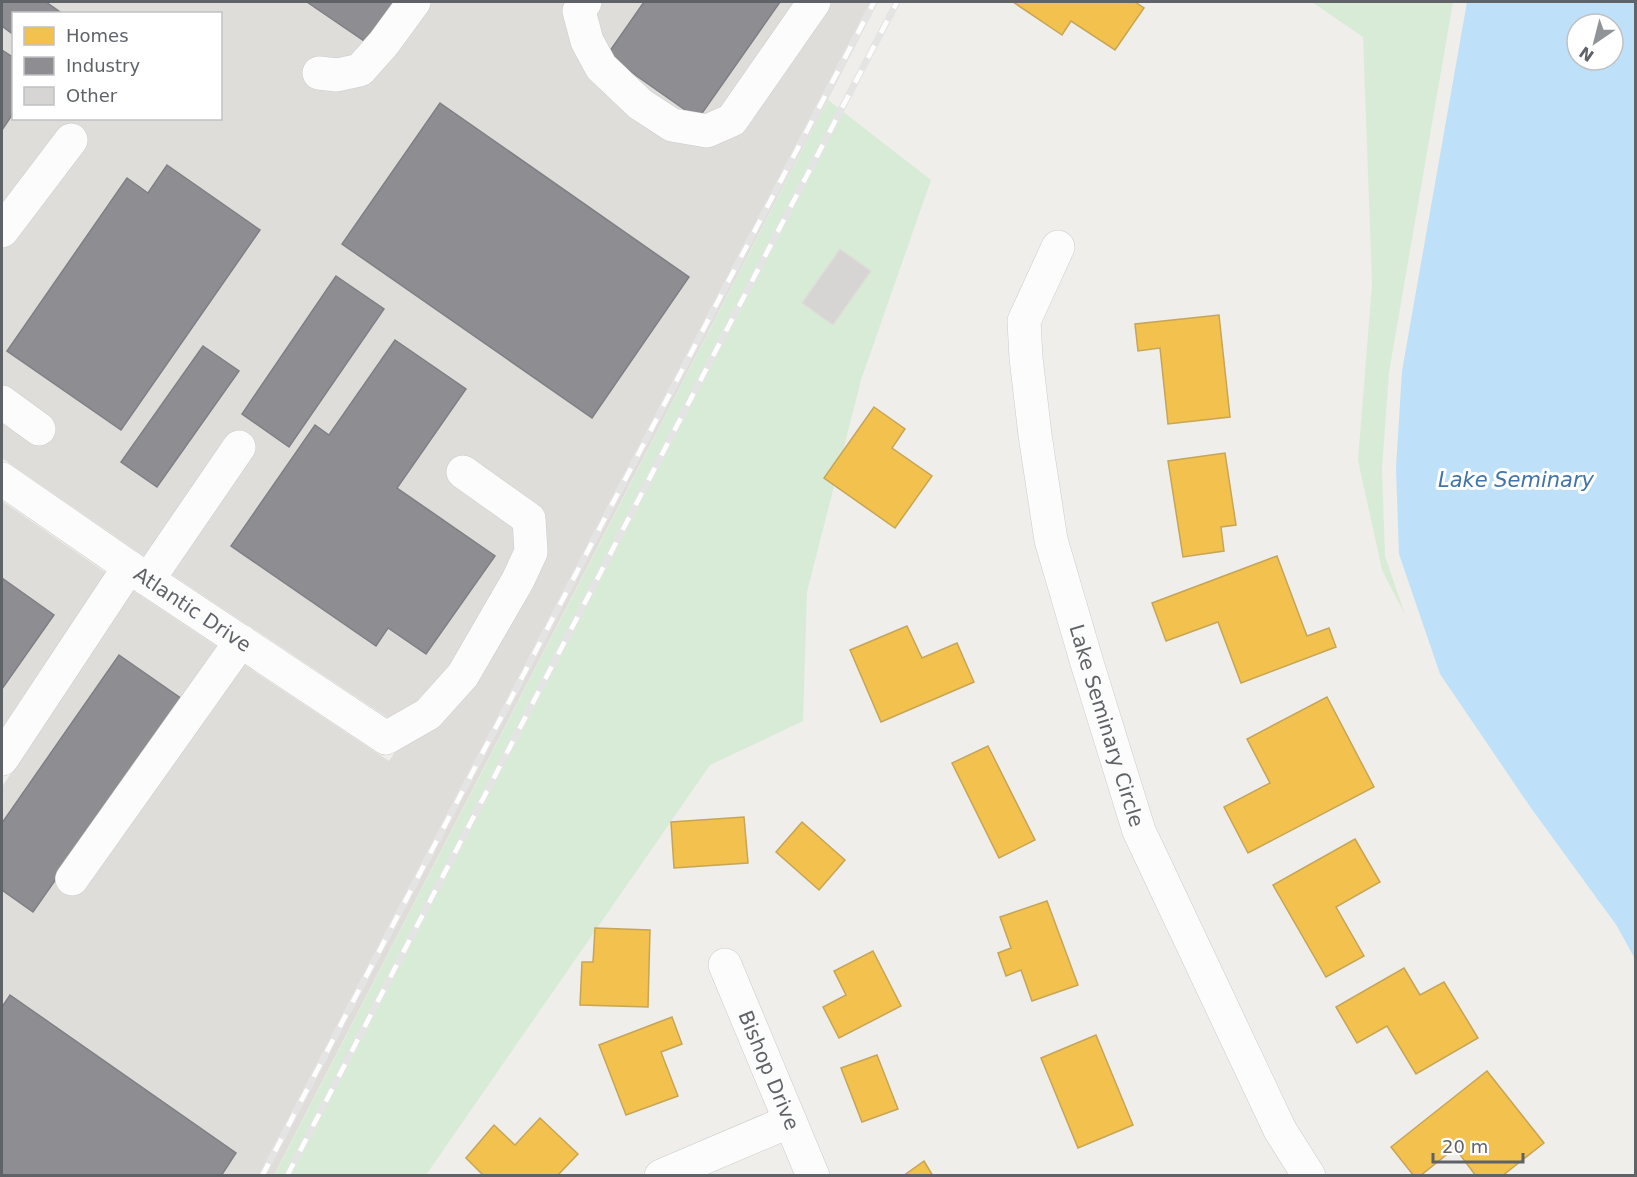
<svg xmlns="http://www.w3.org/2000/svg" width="1637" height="1177" font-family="'DejaVu Sans',sans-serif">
	<rect width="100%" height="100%" fill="#efeeea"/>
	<!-- industrial -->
	<g fill="#dfddda" fill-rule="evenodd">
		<path d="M 2,2 L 878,2 L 274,1175 L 2,1175 L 2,787 L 132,590 L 389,761 L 409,732 L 138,552 L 2,458 ZM 14,14 L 220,14 L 220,118 L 14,118 Z"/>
		<path d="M 2,501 L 106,573 L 2,731 Z"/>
	</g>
	<!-- green -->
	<g fill="#d8ebd6">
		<path d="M 1312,2 L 1453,2 L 1389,372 L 1382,468 L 1385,556 L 1405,615 L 1382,570 L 1358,460 L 1372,284 L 1363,37 Z"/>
		<path d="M 828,100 L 931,180 L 861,380 L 807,592 L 803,721 L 710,765 L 426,1175 L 274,1176 Z"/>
	</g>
	<!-- water -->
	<path fill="#bfe0f9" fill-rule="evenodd" d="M 1467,2 L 1635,2 L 1635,959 L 1617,926 L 1531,808 L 1440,674 L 1399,554 L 1396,468 L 1402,371 ZM 1577,24 L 1613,24 L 1613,60 L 1577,60 Z"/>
	<!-- homes -->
	<g fill="#f2c14e" stroke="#c6a556" stroke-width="1.5">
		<path d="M 1013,2 L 1135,2 L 1144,8 L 1115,50 L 1071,21 L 1062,35 Z"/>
		<path d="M 1219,315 L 1230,417 L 1168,424 L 1160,348 L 1138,351 L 1135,324 Z"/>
		<path d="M 874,407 L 905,429 L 892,448 L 932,476 L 895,528 L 824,478 Z"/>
		<path d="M 1225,453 L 1236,525 L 1221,527 L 1224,551 L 1183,557 L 1168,461 Z"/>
		<path d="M 1277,556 L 1307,636 L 1329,628 L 1336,647 L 1241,683 L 1218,622 L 1166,641 L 1152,603 Z"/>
		<path d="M 907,626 L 922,658 L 957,643 L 974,682 L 881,722 L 850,650 Z"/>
		<path d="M 1327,697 L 1374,787 L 1248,853 L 1224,807 L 1270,783 L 1247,739 Z"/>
		<path d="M 988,746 L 1035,840 L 999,858 L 952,763 Z"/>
		<path d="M 744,817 L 748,863 L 674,868 L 671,822 Z"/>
		<path d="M 802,822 L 845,860 L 819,890 L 776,852 Z"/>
		<path d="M 1355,839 L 1380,882 L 1336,907 L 1364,956 L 1326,977 L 1273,885 Z"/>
		<path d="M 1047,901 L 1078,985 L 1032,1001 L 1021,970 L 1006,976 L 998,953 L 1011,948 L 1000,917 Z"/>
		<path d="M 595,928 L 650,930 L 648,1007 L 580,1005 L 582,962 L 593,962 Z"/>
		<path d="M 873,951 L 901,1006 L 839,1038 L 823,1007 L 846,995 L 834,971 Z"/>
		<path d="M 1404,968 L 1420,995 L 1444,982 L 1478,1038 L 1416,1074 L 1387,1026 L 1357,1043 L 1336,1007 Z"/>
		<path d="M 672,1017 L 682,1044 L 661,1052 L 678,1096 L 626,1115 L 599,1045 Z"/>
		<path d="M 1096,1035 L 1133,1125 L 1078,1148 L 1041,1058 Z"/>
		<path d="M 877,1055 L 898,1109 L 862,1122 L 841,1068 Z"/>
		<path d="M 1487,1071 L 1544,1143 L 1502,1176 L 1476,1176 L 1455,1148 L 1420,1176 L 1414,1176 L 1391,1147 Z"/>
		<path d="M 540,1118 L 578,1154 L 557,1176 L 484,1176 L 466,1158 L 494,1125 L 515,1145 Z"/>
		<path d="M 924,1161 L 933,1176 L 903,1176 Z"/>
	</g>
	<!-- industry -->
	<g fill="#8d8d92" stroke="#7f8085" stroke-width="1.5">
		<path d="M 2,2 L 46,2 L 63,14 L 14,14 L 14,35 L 2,26 Z"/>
		<path d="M 307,2 L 400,2 L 370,45 Z"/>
		<path d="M 644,2 L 780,2 L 698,119 L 607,55 Z"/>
		<path d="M 2,50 L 14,58 L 14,112 L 2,130 Z"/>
		<path d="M 440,103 L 689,277 L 592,418 L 342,244 Z"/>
		<path d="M 167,165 L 260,230 L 121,430 L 7,351 L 127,178 L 148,193 Z"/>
		<path d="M 336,276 L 384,309 L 289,447 L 242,414 Z"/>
		<path d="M 395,340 L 466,389 L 397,488 L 495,556 L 426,654 L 388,628 L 376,646 L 231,546 L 315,425 L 329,435 Z"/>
		<path d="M 203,346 L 239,371 L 157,487 L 121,462 Z"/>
		<path d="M 2,578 L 54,615 L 2,689 Z"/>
		<path d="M 119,655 L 182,699 L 33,912 L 2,890 L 2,823 Z"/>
		<path d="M 10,995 L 236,1153 L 221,1176 L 2,1176 L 2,1007 Z"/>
	</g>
	<!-- building -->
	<path fill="#d6d5d3" stroke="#deddd9" stroke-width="1.5" d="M 840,249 L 871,271 L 833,325 L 802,303 Z"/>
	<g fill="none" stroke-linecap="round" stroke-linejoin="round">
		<!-- minor casing -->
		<g stroke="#cbcccc" stroke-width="34">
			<g id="minor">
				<path d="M 585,2 L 579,11 L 587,41 L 601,67 L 640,104 L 672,125 L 707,131 L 732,120 L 814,2"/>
				<path d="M 319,73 L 337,75 L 360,70 L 384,43 L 414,2"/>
				<path d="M 2,231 L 71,140"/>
				<path id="s1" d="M 1058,247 L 1024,321 L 1026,358 L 1035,435 L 1051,540 L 1087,663 L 1139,831 L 1280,1130 L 1309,1176"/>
				<path d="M 2,402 L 39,429"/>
				<path id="s2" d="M 2,479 L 129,567 L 386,738 L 428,714 L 463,675 L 518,580 L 531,552 L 529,519 L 463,472"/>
				<path d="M 148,580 L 239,447"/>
				<path d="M 2,759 L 129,567"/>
				<path d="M 72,879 L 241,641"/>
				<path id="s3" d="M 725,965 L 813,1176"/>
				<path d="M 661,1176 L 790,1121"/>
			</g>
		</g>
		<!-- minor -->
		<use href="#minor" stroke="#fdfcfc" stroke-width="33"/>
		<!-- rail casing -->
		<g stroke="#e4e4e4" stroke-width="7">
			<g id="rail">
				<path d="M 262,1176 L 874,2"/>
				<path d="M 287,1176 L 897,2"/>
			</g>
		</g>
		<!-- rail -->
		<use href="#rail" stroke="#fff" stroke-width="4.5" stroke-dasharray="14" stroke-linecap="butt"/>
	</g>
	<g text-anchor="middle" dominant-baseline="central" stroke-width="6" stroke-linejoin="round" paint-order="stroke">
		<!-- street labels -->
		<g font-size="20" fill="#5f6368" stroke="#fff">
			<text stroke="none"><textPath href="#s2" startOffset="231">Atlantic Drive</textPath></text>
			<text stroke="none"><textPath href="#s1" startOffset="496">Lake Seminary Circle</textPath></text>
			<text stroke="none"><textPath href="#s3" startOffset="114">Bishop Drive</textPath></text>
		</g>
		<!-- water labels -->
		<g font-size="21" font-style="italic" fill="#4174aa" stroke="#fff">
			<text x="1516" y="480">Lake Seminary</text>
		</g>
	</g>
	<!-- border -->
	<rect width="1637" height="1177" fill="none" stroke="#5f6368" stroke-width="6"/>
	<!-- legend -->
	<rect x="12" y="12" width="210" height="108" fill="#ffffff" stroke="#bfc1c3" stroke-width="1.5"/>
	<rect x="24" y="27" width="30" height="18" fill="#f2c14e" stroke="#bfc1c3" stroke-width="1.5"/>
	<text x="66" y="42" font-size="18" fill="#5f6368">Homes</text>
	<rect x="24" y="57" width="30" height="18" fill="#8d8d92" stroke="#bfc1c3" stroke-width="1.5"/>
	<text x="66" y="72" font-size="18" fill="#5f6368">Industry</text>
	<rect x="24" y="87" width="30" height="18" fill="#d6d5d3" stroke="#bfc1c3" stroke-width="1.5"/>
	<text x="66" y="102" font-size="18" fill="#5f6368">Other</text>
	<!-- north arrow -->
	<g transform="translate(1595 42) rotate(215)"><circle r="28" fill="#ffffff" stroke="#bfc1c3" stroke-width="1.5"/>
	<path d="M0-4.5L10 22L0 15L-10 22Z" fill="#919496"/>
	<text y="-9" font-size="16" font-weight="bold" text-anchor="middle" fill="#5f6368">N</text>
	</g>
	<!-- scale -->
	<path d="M1433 1153v9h90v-9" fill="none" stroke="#5f6368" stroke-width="3"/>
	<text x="1442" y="1153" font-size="18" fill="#5f6368" stroke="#ffffff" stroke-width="4.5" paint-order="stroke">20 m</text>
</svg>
